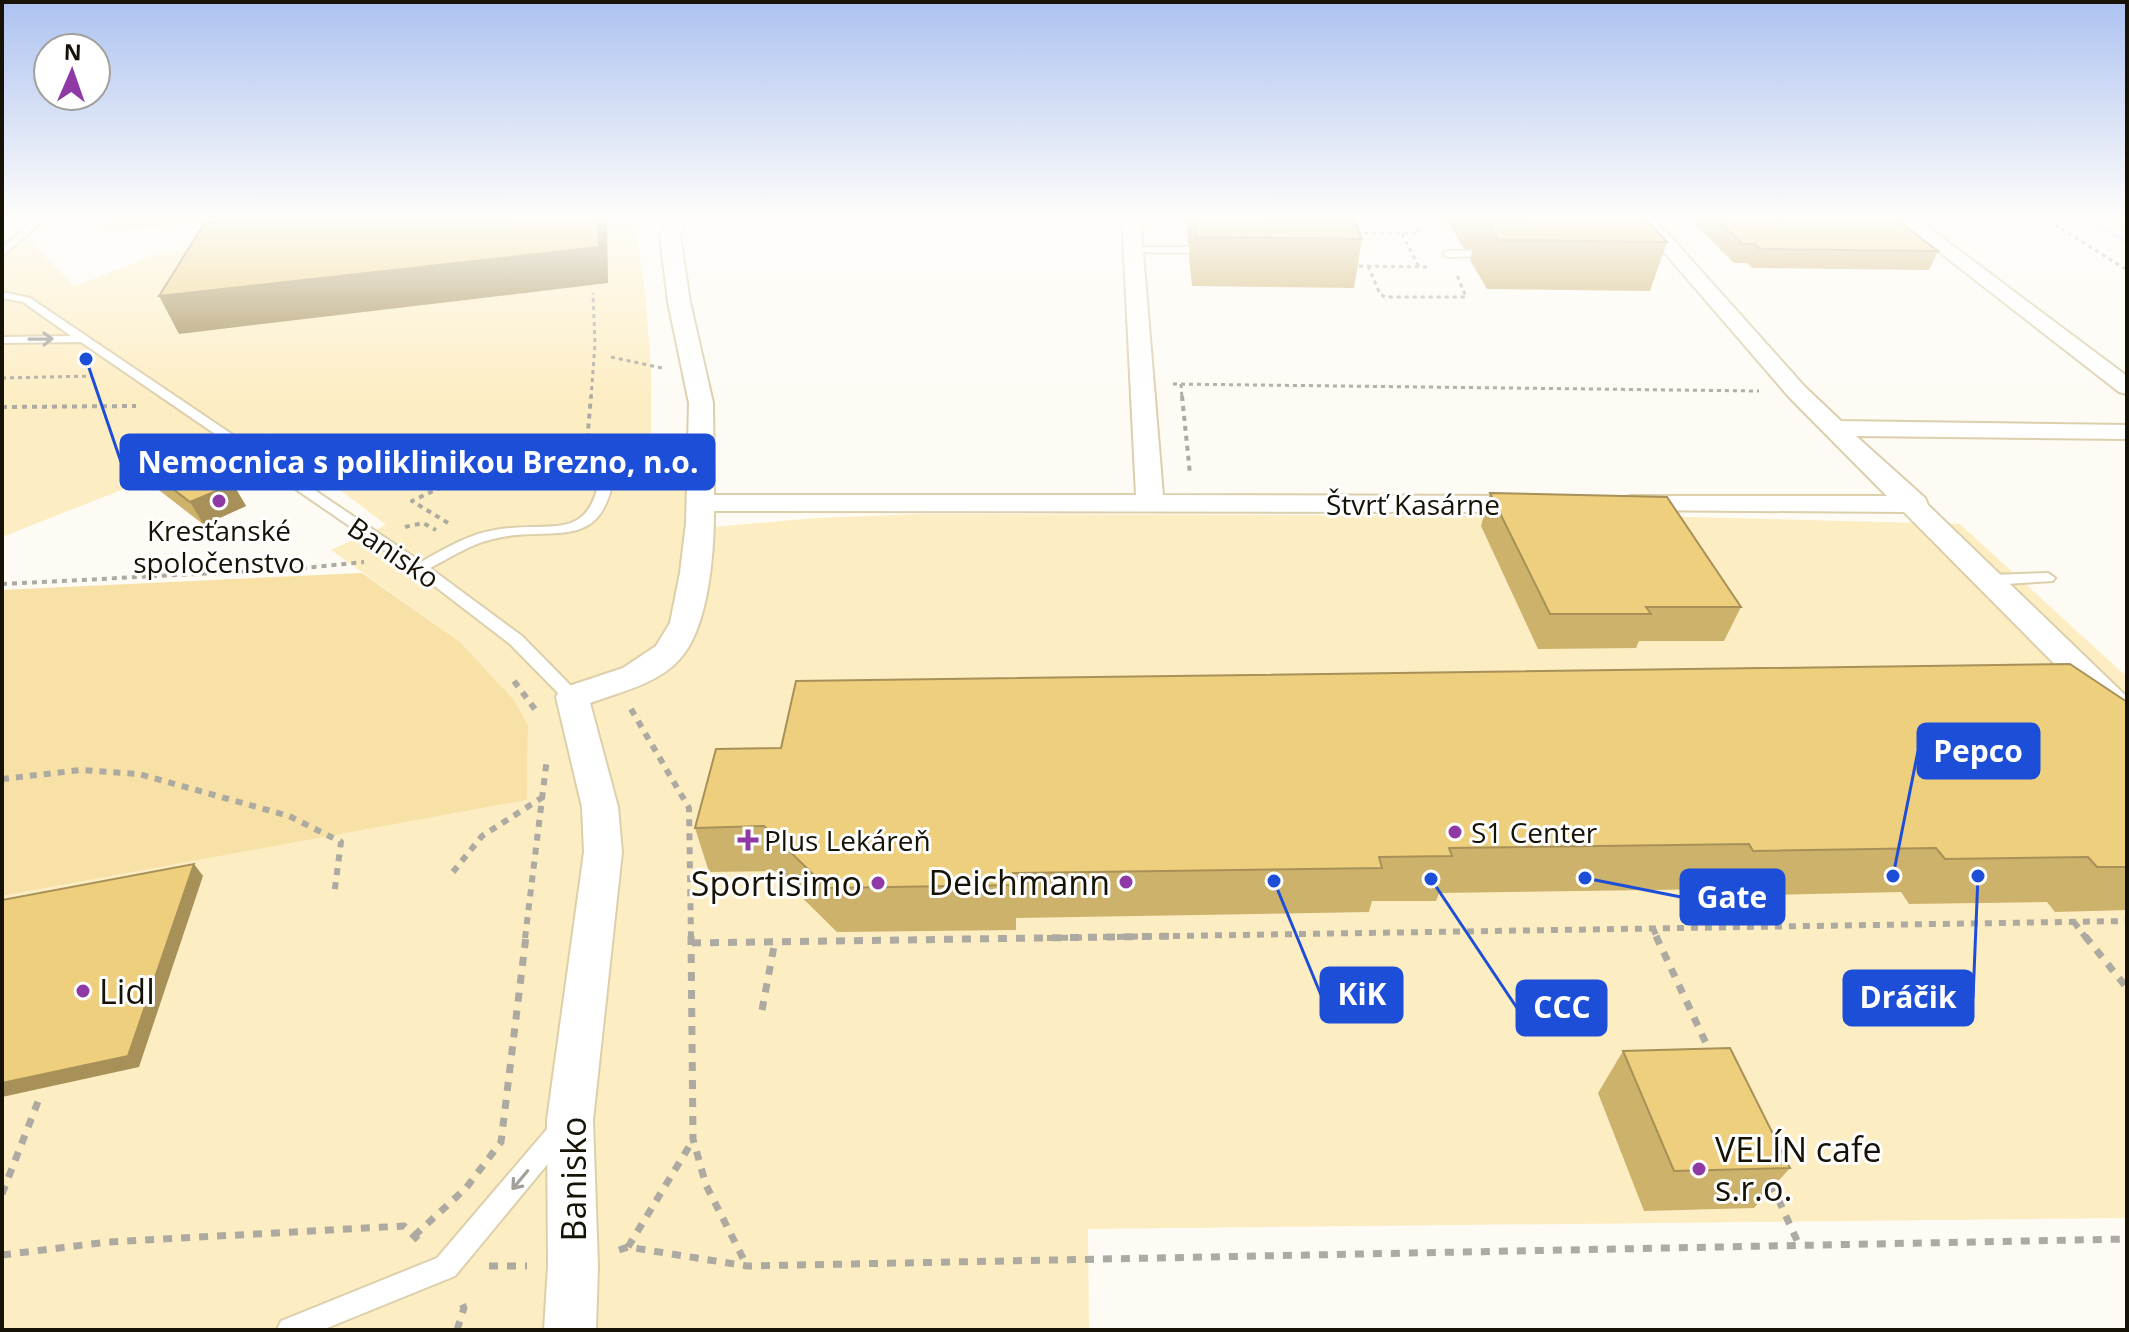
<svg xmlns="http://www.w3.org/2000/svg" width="2129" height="1332" font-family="'Open Sans',sans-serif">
	<rect width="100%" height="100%" fill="#fdfbf4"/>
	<!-- built -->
	<path fill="#fdedc2" d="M 532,216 L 634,216 L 645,289 L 651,369 L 651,473 L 683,470 L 689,529 L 816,518 L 921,514 L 1650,516 L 1960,524 L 2127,677 L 2127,1218 L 1088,1229 L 1089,1330 L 2,1330 L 2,896 L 527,800 L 528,725 L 514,700 L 460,642 L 331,550 L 386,525 L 266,433 L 2,537 L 2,240 L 28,239 L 74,286 L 160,253 Z"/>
	<!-- green -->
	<g fill="#f8e1a6">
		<path d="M 116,216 L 269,216 L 103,232 Z"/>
		<path d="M 362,573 L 460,642 L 514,700 L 528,725 L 527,800 L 2,896 L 2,590 Z"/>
	</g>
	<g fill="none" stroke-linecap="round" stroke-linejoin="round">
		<!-- stream -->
		<path fill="#f5d6ff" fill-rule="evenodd" d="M 2078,216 L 2086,216 L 2127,239 L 2127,244 Z"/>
		<!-- lane casing -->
		<g stroke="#dccfac" stroke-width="4">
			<g id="lane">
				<path d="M 39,216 L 49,216 L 2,256 L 2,248 Z"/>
				<path d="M 1130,247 L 1212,247 L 1217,250 L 1212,253 L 1133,252 L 1130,251 Z"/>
				<path d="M 1492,251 L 1495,252 L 1495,256 L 1448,257 L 1443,254 L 1448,251 Z"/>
				<path d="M 2,292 L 30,298 L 421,562 C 444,549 469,534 495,530 C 549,520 591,545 600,473 L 607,469 L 612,470 L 614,473 C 603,556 550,524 493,539 C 470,544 450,558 430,568 L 522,636 L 578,693 L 580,697 L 578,701 L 566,701 L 510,644 L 415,571 L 81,342 L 2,343 L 2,337 L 71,336 L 23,302 L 2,298 Z"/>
				<path d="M 2048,573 L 2055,578 L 2053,581 L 1989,585 L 1982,580 L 1989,575 Z"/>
				<path d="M 561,1119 L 569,1122 L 573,1130 L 569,1138 L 455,1276 L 322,1330 L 277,1330 L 281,1321 L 437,1258 L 553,1122 Z"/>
			</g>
		</g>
		<!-- street casing -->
		<g stroke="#dccfac" stroke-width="4">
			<g id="street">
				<path d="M 671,216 L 689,216 L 680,236 L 690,302 L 713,403 L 714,495 L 1136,495 L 1122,216 L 1140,216 L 1163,495 L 1528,496 L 1538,498 L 1542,504 L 1538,510 L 1528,512 L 714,511 C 714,553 709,628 679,660 C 657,684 620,692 590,703 L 618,807 L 622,852 L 593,1120 L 598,1266 L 596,1330 L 544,1330 L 548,1266 L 547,1120 L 584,852 L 582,807 L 556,697 L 560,689 L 623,668 L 656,646 L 670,623 L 680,573 L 686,523 L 689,403 L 668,302 L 660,236 Z"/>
				<path d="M 1633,216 L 1652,216 L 1805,387 L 1841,421 L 2127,425 L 2127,439 L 1856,436 L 1925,498 L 1928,505 L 2127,697 L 2127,729 L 2115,725 L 1904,512 L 1620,510 L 1616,504 L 1620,498 L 1630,496 L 1887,496 L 1789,397 Z"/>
				<path d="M 1893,216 L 1913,216 L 2127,376 L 2127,394 L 2119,392 Z"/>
			</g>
		</g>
		<!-- path-far3 -->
		<g stroke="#adaaa1" stroke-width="3" stroke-dasharray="4 4" stroke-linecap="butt">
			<path d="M 1351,216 L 1357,231 L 1362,233 L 1419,233 L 1412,216"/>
			<path d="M 2041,216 L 2127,270"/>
			<path d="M 1402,234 L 1419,267"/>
			<path d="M 1351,266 L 1429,267"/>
			<path d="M 1368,266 L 1380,294 L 1385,297 L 1466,297 L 1457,275"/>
			<path d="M 611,357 L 662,368"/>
			<path d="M 2,378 L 93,376"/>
			<path d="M 1173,384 L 1759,391"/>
			<path d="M 1181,384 L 1182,398"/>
			<path d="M 591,398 L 595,344 L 593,293"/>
		</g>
		<!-- path-far2 -->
		<g stroke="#adaaa1" stroke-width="4" stroke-dasharray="5 5" stroke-linecap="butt">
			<path d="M 1182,396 L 1190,474"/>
			<path d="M 2,407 L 136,406"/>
			<path d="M 448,523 L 412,501 L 480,469 L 586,454 L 591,396"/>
			<path d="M 405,527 L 423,523 L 436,530"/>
			<path d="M 2,584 L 295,569 L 364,562"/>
		</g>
		<!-- path-far1 -->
		<g stroke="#adaaa1" stroke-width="6" stroke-dasharray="7 7" stroke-linecap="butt">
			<path d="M 514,681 L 537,712"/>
			<path d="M 631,709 L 689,808 L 691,938"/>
			<path d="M 2,779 L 81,770 L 139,774 L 289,816 L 341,842 L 334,895"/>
			<path d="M 453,872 L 482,836 L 543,797"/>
			<path d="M 2074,922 L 2086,938"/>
			<path d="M 1653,928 L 1657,938"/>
			<path d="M 525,938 L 547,758"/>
			<path d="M 1047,938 L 2127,921"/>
		</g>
		<!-- path -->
		<g stroke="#adaaa1" stroke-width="7" stroke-dasharray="9 9" stroke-linecap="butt">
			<path d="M 691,936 L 693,1139 L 706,1185 L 747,1266"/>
			<path d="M 1656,936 L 1711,1054"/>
			<path d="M 2085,936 L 2127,988"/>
			<path d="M 692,943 L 1178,936"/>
			<path d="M 762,1010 L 775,941"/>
			<path d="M 1771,1183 L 1799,1245"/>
			<path d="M 2,1194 L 39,1099"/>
			<path d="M 414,1236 L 466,1188 L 501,1142 L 526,936"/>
			<path d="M 628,1247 L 693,1140"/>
			<path d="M 619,1250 L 628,1247 L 747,1266 L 2127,1239"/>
			<path d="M 2,1255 L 108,1242 L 404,1226 L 421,1243"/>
			<path d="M 489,1266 L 527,1266"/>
			<path d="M 457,1330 L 464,1308 L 459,1297"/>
		</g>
		<!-- lane -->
		<use href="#lane" fill="#fff" fill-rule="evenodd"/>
		<!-- street -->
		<use href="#street" fill="#fff" fill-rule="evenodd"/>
	</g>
	<!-- wall -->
	<g fill="#cdb26c">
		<path d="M 1185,216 L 1352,216 L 1362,239 L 1354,288 L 1192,286 L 1189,256 L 1190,245 L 1188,245 Z"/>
		<path d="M 1445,216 L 1643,216 L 1667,242 L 1650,291 L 1487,289 L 1470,260 L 1473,249 L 1464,249 Z"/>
		<path d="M 1695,216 L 1892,216 L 1938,251 L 1929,270 L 1752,268 L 1747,263 L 1734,263 L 1693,222 Z"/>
		<path d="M 142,465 L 233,484 L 246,506 L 204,525 L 155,487 Z"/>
		<path d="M 1490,493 L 1741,607 L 1724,641 L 1639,641 L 1636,648 L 1538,649 L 1481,526 Z"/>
		<path d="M 2127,702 L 2127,910 L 2055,912 L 2047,902 L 1909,904 L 1901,892 L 1726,896 L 1722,889 L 1439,893 L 1436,901 L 1372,901 L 1369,912 L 1016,918 L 1016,930 L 837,932 L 775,871 L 709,872 L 695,828 L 781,748 Z"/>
		<path d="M 1623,1051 L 1790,1168 L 1754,1208 L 1644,1211 L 1598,1093 Z"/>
	</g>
	<!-- shaded-wall -->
	<g fill="#a79158">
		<path d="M 598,216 L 606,216 L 607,218 L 608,283 L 179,334 L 159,296 Z"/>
		<path d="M 233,484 L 246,506 L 204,525 L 190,502 Z"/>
		<path d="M 194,864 L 203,876 L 139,1067 L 2,1097 L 2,1083 Z"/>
	</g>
	<!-- building -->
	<g fill="#eecf7d" stroke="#a79158" stroke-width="2">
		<path d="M 281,216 L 598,216 L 599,247 L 159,296 L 204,224 Z"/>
		<path d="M 1193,216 L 1352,216 L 1362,239 L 1196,237 Z"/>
		<path d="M 1484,216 L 1643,216 L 1667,242 L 1499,240 Z"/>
		<path d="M 1713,216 L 1892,216 L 1938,251 L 1760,249 L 1755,244 L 1742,244 Z"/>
		<path d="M 185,448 L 233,484 L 190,502 L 142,465 Z"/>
		<path d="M 1490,493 L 1667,497 L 1741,607 L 1646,607 L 1651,614 L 1550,614 Z"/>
		<path d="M 2070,664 L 2127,702 L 2127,867 L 2097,867 L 2088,857 L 1945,859 L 1936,848 L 1753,851 L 1749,844 L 1449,848 L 1452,856 L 1379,857 L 1382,868 L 1013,873 L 1014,885 L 827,888 L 764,826 L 695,828 L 716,749 L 781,748 L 796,681 Z"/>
		<path d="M 194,864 L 128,1056 L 2,1083 L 2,900 Z"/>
		<path d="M 1730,1048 L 1790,1168 L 1674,1171 L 1623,1051 Z"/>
	</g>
	<!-- one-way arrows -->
	<defs><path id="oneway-shaft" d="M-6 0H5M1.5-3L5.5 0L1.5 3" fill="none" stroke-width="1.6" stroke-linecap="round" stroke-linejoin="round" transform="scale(2)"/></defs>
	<g stroke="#a2a09b">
		<use href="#oneway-shaft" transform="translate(41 339) rotate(-1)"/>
		<use href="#oneway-shaft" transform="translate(520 1180) rotate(130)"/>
	</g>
	<!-- sky -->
	<linearGradient id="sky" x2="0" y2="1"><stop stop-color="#adc2f1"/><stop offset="0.54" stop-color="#fefdfa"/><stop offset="1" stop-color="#fefdfa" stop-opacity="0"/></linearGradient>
	<rect width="2129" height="402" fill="url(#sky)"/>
	<!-- markers -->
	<g fill="#8f39a6" stroke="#fff" stroke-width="3">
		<circle cx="219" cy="501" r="8"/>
		<circle cx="1455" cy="832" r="8"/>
		<path d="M744 828h8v8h8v8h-8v8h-8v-8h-8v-8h8z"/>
		<circle cx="1126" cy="882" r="8"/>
		<circle cx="878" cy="883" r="8"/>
		<circle cx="83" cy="991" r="8"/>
		<circle cx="1699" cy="1169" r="8"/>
	</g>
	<g text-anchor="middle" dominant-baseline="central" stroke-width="6" stroke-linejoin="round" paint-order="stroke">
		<!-- street labels -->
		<g font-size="28" fill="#171206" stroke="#fff">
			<text x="1413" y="504">Štvrť Kasárne</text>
			<text transform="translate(394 552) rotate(34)">Banisko</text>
		</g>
		<!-- poi labels -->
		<g font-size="28" fill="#171206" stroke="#fff" text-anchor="start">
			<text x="219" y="530" text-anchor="middle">Kresťanské<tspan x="219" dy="32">spoločenstvo</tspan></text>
			<text x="1471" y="832">S1 Center</text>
			<text x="764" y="840">Plus Lekáreň</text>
		</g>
		<!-- near-poi labels -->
		<g font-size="34" fill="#171206" stroke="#fff" text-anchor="end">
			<text x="1110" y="882">Deichmann</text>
			<text x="862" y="883">Sportisimo</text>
			<text x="99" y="991" text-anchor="start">Lidl</text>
			<text x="1715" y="1149" text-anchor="start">VELÍN cafe<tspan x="1715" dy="39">s.r.o.</tspan></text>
		</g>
		<!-- near-street labels -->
		<g font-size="34" fill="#171206" stroke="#fff">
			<text transform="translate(573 1179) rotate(-90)">Banisko</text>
		</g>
	</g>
	<!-- callouts -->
	<path fill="none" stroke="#1d4ed8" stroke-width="3" d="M86 359L121 462M1893 876L1918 751M1585 878L1681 897M1274 881L1321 995M1978 876L1973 998M1431 879L1517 1008"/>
	<g fill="#1d4ed8" stroke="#fff" stroke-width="3">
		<circle cx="86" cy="359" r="8"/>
		<circle cx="1893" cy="876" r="8"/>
		<circle cx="1585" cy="878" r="8"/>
		<circle cx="1274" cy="881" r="8"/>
		<circle cx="1978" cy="876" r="8"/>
		<circle cx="1431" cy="879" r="8"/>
	</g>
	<g fill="#1d4ed8" stroke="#1d4ed8" stroke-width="3">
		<rect x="121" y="435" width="593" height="54" rx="8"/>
		<rect x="1918" y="724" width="121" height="54" rx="8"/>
		<rect x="1681" y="870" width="103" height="54" rx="8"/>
		<rect x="1321" y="968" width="81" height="54" rx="8"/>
		<rect x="1844" y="971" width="129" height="54" rx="8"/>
		<rect x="1517" y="981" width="89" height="54" rx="8"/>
	</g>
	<g font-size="30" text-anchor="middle" font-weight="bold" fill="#fff">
		<text x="418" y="473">Nemocnica s poliklinikou Brezno, n.o.</text>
		<text x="1978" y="762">Pepco</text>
		<text x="1732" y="908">Gate</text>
		<text x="1362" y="1005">KiK</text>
		<text x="1908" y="1008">Dráčik</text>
		<text x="1562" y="1018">CCC</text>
	</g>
	<!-- border -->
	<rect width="2129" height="1332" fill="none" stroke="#171206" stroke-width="8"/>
	<!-- north arrow -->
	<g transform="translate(72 72) rotate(2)"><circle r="38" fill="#ffffff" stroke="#a2a09b" stroke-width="2"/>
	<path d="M0-6L14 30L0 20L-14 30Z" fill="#8f39a6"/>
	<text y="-12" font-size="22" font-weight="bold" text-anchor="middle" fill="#171206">N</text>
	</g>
</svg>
